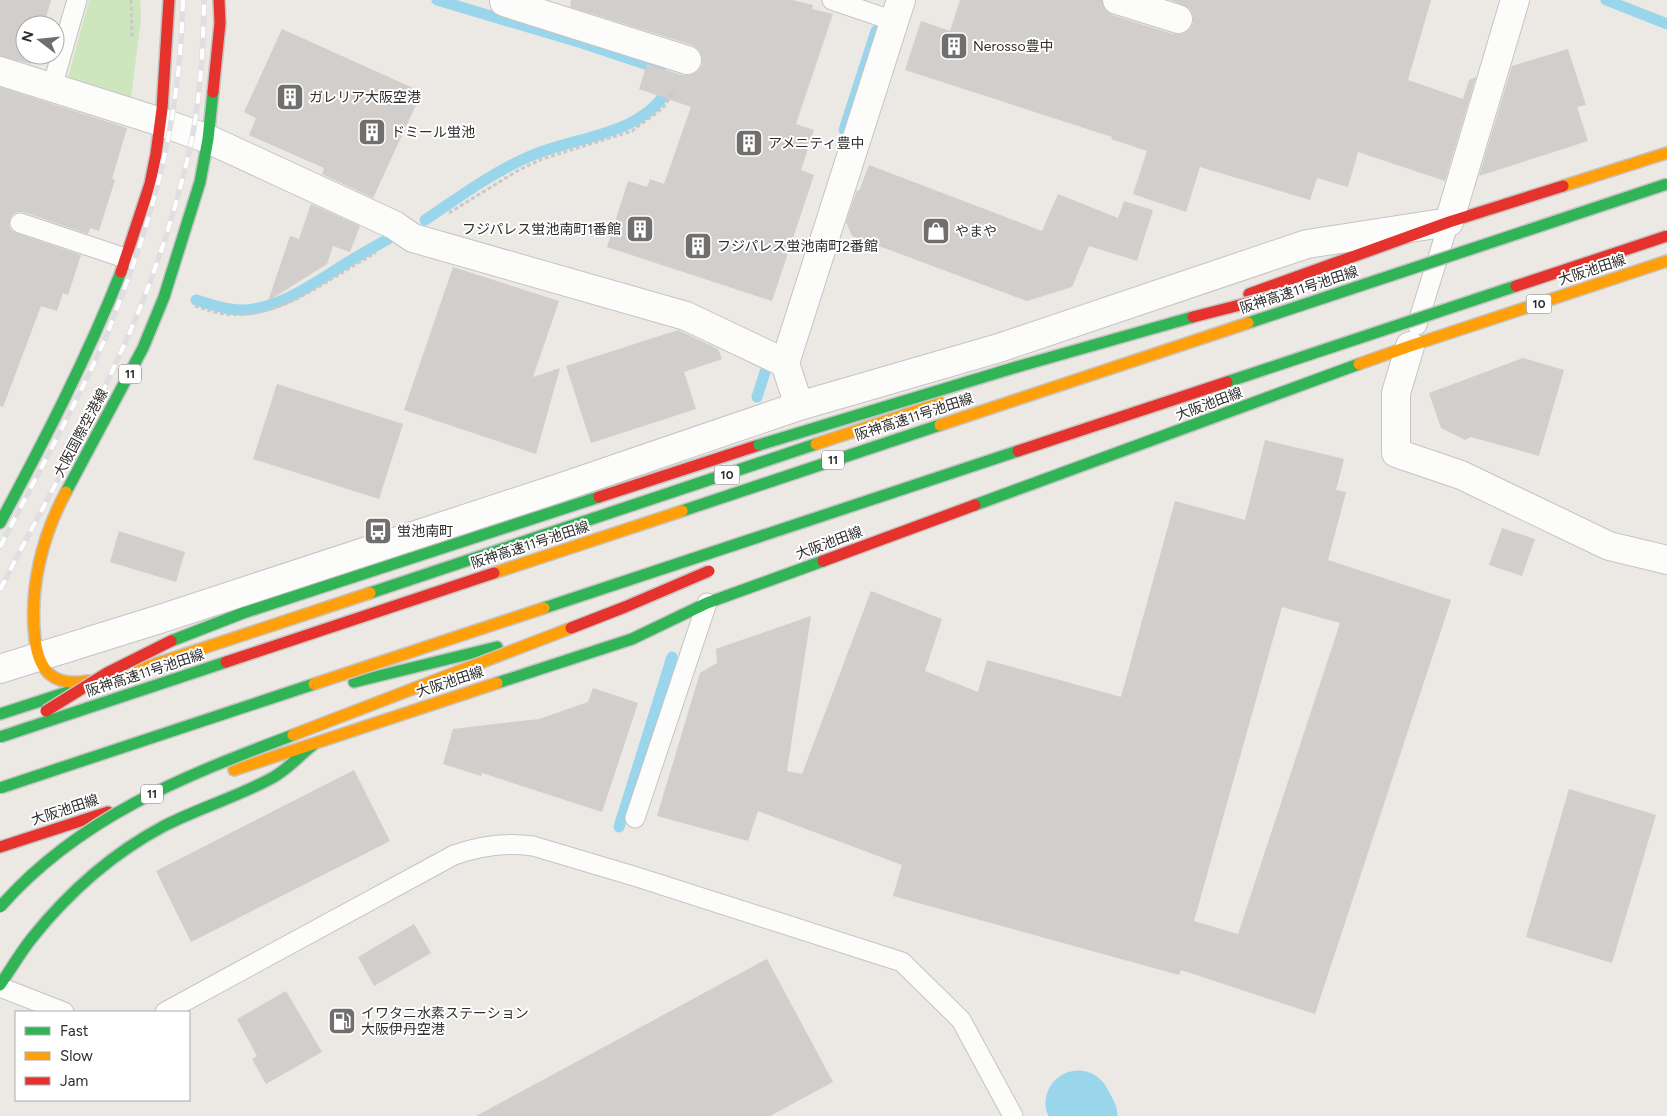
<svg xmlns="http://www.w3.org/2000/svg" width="1667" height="1116" font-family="Figtree,'Noto Sans JP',sans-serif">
	<rect width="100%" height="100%" fill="#ece8e4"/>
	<!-- green -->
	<path fill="#cee6be" d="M 89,0 L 140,0 L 141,19 L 131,98 L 67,81 Z"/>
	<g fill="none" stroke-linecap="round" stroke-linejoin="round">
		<!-- stream -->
		<g stroke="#99d6ec" stroke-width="11">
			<path d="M 437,0 L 582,43 L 660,69"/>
			<path d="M 1606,0 L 1667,24"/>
			<path d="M 844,130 L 876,31"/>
			<path d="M 425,220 C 458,198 490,174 526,158 C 571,136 647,137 670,84"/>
			<path d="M 196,300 C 210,304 225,310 241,310 C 278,310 314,283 345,264 C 359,255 374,247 388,239"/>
			<path d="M 757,397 L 765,372"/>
			<path d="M 619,827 L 672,657"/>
		</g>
		<!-- river -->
		<path stroke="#99d6ec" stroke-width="65" d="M 1078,1103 L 1085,1116"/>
	</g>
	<!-- building -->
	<g fill="#d1cecb" fill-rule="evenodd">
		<path d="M 0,0 L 51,0 L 44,25 L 25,25 L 25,55 L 34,55 L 31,64 L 0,56 Z"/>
		<path d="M 571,0 L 792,0 L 813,5 L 812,9 L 833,14 L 796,124 L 814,130 L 801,170 L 814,175 L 772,301 L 607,247 L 628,181 L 647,187 L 650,179 L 664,184 L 691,107 L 639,89 L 647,64 L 682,75 L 690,75 L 698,71 L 702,65 L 702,57 L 699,50 L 692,45 L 570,7 Z"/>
		<path d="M 960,0 L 1102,0 L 1105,10 L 1112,15 L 1173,34 L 1181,34 L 1189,30 L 1193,23 L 1193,15 L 1189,8 L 1170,0 L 1431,0 L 1408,80 L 1463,99 L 1469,80 L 1476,77 L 1445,181 L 1358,152 L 1348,187 L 1317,178 L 1310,200 L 1200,167 L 1186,212 L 1133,194 L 1147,151 L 1111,139 L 1112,137 L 905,70 L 921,21 L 950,31 Z"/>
		<path d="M 282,29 L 422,92 L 373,198 L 322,174 L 324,168 L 249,135 L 256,118 L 244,112 Z"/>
		<path d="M 1568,49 L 1586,105 L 1577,107 L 1588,141 L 1479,176 L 1512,66 Z"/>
		<path d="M 0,87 L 127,128 L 112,179 L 115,180 L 99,231 L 90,228 L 88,234 L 23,212 L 17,212 L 12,215 L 10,219 L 9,226 L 12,231 L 16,233 L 81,255 L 68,295 L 63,293 L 57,311 L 41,306 L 3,407 L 0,406 Z"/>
		<path d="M 869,165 L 1042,231 L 1058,194 L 1118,218 L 1124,201 L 1153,210 L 1137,261 L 1089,246 L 1072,287 L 1027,301 L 852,236 L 846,222 L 857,190 L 859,191 Z"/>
		<path d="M 311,204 L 360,226 L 350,252 L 333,246 L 327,264 L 268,301 L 290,236 L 299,239 Z"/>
		<path d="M 453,267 L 559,301 L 533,377 L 560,368 L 536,454 L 404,410 Z"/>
		<path d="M 678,330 L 718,349 L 722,359 L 684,372 L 696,409 L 591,443 L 566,366 Z"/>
		<path d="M 1523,358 L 1564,370 L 1539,456 L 1471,437 L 1465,440 L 1441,428 L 1429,393 Z"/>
		<path d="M 277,384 L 403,424 L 379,499 L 253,459 Z"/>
		<path d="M 1265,440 L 1344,459 L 1336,490 L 1346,492 L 1328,560 L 1451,600 L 1315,1014 L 1181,970 L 1179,975 L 893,896 L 902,865 L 758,811 L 748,841 L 657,816 L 700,673 L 717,663 L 716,649 L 811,616 L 787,771 L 802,774 L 871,591 L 942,619 L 925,671 L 978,692 L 987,660 L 1121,697 L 1175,501 L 1245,520 ZM 1282,607 L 1340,623 L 1238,934 L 1194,921 Z"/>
		<path d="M 1502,528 L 1535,539 L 1522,576 L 1489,565 Z"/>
		<path d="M 119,531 L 185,552 L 176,582 L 110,562 Z"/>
		<path d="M 593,688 L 638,703 L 602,812 L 482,773 L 481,776 L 443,764 L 453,729 L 539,719 L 588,702 Z"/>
		<path d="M 354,770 L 390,841 L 191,942 L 156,871 Z"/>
		<path d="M 1569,789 L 1656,815 L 1612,963 L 1526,937 Z"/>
		<path d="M 414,924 L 431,953 L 374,986 L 358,957 Z"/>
		<path d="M 767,959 L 833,1082 L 770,1116 L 476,1116 Z"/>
		<path d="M 286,991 L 322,1052 L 266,1084 L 252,1059 L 257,1056 L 237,1019 Z"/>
	</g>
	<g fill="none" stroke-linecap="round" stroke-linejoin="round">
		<!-- lane casing -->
		<g stroke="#c5c4c5" stroke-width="21">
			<g id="lane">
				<path d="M 832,0 L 894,21"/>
				<path d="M 52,87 L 77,0"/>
				<path d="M 20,223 L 125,258"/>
				<path d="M 1417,325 L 1449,222"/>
				<path d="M 635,818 L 707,603"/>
				<path d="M 0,987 L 64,1012"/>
				<path d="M 165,1012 L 454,855 C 479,846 506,842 533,846 L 637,877 L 902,962 L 961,1020 L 1013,1116"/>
			</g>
		</g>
		<!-- street casing -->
		<g stroke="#c5c4c5" stroke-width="30">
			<g id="street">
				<path d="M 504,0 L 504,2 L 687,60"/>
				<path d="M 1117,0 L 1178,19"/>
				<path d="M 0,71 L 161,122 L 208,139 L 394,225 L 413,238 L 686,316 L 785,363"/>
				<path d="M 1410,346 L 1396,393 L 1396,453 L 1461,475 L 1609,546 L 1667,560"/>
				<path d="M 799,406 L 785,363 L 901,0"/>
				<path d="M 0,669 L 160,619 L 559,488 L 799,406 L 999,348 L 1307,244 L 1449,222 L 1515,0"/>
			</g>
		</g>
		<!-- fast casing -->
		<g stroke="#c5c4c5" stroke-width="14">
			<g id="fast">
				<path d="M 66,492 L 143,348 L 164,297 L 200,182 L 208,139 L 213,92"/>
				<path d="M 975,505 L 1359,364"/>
				<path d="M 0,523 C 44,441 87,358 121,272"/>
				<path d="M 370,593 L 816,444"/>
				<path d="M 171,641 L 243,613 L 599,497"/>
				<path d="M 354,682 L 497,647"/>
				<path d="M 497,683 L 632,639 L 707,603 L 823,561"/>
				<path d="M 0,714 L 71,691"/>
				<path d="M 0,985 C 11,969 20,953 32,938 C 68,893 113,853 164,826 C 199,808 237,797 272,778 C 287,770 299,756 313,745"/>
			</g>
		</g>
		<!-- slow casing -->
		<g stroke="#c5c4c5" stroke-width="14">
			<g id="slow">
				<path d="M 1563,186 L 1667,153"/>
				<path d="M 1359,364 L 1410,346 L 1667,261"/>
				<path d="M 816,444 L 940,403"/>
				<path d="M 66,492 C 42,536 29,589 35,639 C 39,672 54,687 88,681"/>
				<path d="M 122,675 L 370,593"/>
				<path d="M 234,770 L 497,683"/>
			</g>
		</g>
		<!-- jam casing -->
		<g stroke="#c5c4c5" stroke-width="14">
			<g id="jam">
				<path d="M 213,92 L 220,23 L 219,0"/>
				<path d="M 121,272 L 150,184 L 156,154 L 162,109 L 169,0"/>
				<path d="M 1249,294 L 1449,222 L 1563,186"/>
				<path d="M 599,497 L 759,445"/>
				<path d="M 823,561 L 975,505"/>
				<path d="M 0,847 L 108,812"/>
			</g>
		</g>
		<!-- path -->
		<g stroke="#c9c9c8" stroke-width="3" stroke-dasharray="4 2.5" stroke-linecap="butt">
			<path d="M 131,0 L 132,39"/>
			<path d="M 449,213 L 517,171 L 542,159 L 632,131 L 663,108 L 674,91"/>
			<path d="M 195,306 C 205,309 215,313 225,314 C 282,320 328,278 376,253"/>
		</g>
		<!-- lane -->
		<use href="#lane" stroke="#fcfcfb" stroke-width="19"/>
		<!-- street -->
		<use href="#street" stroke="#fcfcfb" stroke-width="28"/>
		<!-- fast -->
		<use href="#fast" stroke="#30b455" stroke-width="11"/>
		<!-- slow -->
		<use href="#slow" stroke="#ff9f0a" stroke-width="11"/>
		<!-- jam -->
		<use href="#jam" stroke="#e5322d" stroke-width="11"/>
		<!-- rail casing -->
		<g stroke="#dfdfe1" stroke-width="5.5">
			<g id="rail">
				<path d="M 0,547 C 34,481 70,416 101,348 C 109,331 115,313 122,295 C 160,196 180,107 183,0"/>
				<path d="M 0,590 C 40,511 84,435 120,354 C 148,294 170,230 186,165 C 200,111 203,55 204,0"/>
			</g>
		</g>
		<!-- rail -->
		<use href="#rail" stroke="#fff" stroke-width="4" stroke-dasharray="11" stroke-linecap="butt"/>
		<!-- fast-bridge casing -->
		<g stroke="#c6c5c4" stroke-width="14" stroke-linecap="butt">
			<g id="fast-bridge">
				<path d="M 1248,323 L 1667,184"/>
				<path d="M 1227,382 L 1516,286"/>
				<path d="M 759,445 L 1020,366 L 1193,317"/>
				<path d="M 682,511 L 940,425"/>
				<path d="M 544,608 L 1018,451"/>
				<path d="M 0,737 L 226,662"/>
				<path d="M 0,788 L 314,684"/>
				<path d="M 0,907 C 79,817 184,776 293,735"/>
			</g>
		</g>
		<!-- slow-bridge casing -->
		<g stroke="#c6c5c4" stroke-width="14" stroke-linecap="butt">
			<g id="slow-bridge">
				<path d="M 940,425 L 1248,323"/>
				<path d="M 494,573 L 682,511"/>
				<path d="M 314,684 L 544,608"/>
				<path d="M 293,735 L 571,628"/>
			</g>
		</g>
		<!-- jam-bridge casing -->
		<g stroke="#c6c5c4" stroke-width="14" stroke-linecap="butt">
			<g id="jam-bridge">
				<path d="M 1516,286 L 1667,236"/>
				<path d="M 1193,317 L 1283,294"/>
				<path d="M 1018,451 L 1227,382"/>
				<path d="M 571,628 L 625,607 L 709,571"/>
				<path d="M 226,662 L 494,573"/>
				<path d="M 46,711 L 107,673 L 171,641"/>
			</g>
		</g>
		<!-- fast-bridge -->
		<use href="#fast-bridge" stroke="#30b455" stroke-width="11"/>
		<!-- slow-bridge -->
		<use href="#slow-bridge" stroke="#ff9f0a" stroke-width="11"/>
		<!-- jam-bridge -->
		<use href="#jam-bridge" stroke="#e5322d" stroke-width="11"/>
	</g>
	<!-- icons -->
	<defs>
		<g id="building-square" transform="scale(1.4375)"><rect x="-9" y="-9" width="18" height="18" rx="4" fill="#706f6e" stroke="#fff"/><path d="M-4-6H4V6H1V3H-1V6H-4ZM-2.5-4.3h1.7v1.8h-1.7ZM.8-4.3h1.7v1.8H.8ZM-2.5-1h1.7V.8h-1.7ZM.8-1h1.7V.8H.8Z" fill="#fff"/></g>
		<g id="shop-square" transform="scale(1.4375)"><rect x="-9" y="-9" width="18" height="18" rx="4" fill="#706f6e" stroke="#fff"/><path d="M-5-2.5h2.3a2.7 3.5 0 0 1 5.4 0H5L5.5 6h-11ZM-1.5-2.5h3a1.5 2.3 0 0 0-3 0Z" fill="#fff"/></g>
		<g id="bus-square" transform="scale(1.4375)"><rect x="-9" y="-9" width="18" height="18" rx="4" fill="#706f6e" stroke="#fff"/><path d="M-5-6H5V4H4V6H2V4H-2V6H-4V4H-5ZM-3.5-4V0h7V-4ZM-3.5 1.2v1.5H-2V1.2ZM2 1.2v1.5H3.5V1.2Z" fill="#fff"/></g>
		<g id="fuel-square" transform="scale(1.4375)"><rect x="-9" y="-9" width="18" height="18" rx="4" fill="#706f6e" stroke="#fff"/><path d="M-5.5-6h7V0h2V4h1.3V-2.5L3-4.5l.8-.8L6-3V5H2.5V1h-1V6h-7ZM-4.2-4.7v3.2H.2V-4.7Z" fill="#fff"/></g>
	</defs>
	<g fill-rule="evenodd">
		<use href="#building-square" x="954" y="46"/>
		<use href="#building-square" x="290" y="97"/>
		<use href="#building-square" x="372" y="132"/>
		<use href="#building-square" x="749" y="143"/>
		<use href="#building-square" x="640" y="229"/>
		<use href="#shop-square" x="936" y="231"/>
		<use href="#building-square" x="698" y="246"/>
		<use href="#bus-square" x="378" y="531"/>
		<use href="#fuel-square" x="342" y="1021"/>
	</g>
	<g text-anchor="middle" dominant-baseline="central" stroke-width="4" stroke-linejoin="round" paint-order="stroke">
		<!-- shield labels -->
		<g fill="#fff" stroke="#6d6d6d" stroke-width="1">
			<rect x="1526.5" y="294.5" width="25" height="19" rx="4"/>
			<rect x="119" y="364.5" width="22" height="19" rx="4"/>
			<rect x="822" y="450.5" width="22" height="19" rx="4"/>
			<rect x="714.5" y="465.5" width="25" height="19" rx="4"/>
			<rect x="141" y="784.5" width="22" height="19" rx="4"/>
		</g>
		<g font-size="12" font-weight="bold" fill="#2e2e2e">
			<text x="1539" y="304">10</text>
			<text x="130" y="374">11</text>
			<text x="833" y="460">11</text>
			<text x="727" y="475">10</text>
			<text x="152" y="794">11</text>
		</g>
		<!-- poi labels -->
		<g font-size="14" fill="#2e2e2e" stroke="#fff" text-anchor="start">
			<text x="973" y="46">Nerosso豊中</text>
			<text x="309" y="97">ガレリア大阪空港</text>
			<text x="391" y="132">ドミール蛍池</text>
			<text x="768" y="143">アメニティ豊中</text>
			<text x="621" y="229" text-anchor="end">フジパレス蛍池南町1番館</text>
			<text x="955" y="231">やまや</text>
			<text x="717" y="246">フジパレス蛍池南町2番館</text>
			<text x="397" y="531">蛍池南町</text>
			<text x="361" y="1013">イワタニ水素ステーション<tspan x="361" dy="16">大阪伊丹空港</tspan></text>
		</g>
		<!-- street labels -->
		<g font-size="14" fill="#2e2e2e" stroke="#fff">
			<text transform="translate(1592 270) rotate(-18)">大阪池田線</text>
			<text transform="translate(1299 290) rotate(-18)">阪神高速11号池田線</text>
			<text transform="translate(1209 404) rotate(-20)">大阪池田線</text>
			<text transform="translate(914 417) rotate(-18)">阪神高速11号池田線</text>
			<text transform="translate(81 433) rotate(-62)">大阪国際空港線</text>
			<text transform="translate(829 543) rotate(-20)">大阪池田線</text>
			<text transform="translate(530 545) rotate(-18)">阪神高速11号池田線</text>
			<text transform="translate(145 673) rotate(-18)">阪神高速11号池田線</text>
			<text transform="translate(450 682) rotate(-18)">大阪池田線</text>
			<text transform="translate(65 810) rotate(-18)">大阪池田線</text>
		</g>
	</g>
	<!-- legend -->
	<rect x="15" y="1011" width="175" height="90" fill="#ffffff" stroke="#ababab"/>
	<rect x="25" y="1027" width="25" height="8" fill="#30b455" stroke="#ababab"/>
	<text x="60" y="1036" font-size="15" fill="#2e2e2e">Fast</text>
	<rect x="25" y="1052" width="25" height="8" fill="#ff9f0a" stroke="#ababab"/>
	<text x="60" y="1061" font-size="15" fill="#2e2e2e">Slow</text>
	<rect x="25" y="1077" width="25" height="8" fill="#e5322d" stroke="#ababab"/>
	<text x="60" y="1086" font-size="15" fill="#2e2e2e">Jam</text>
	<!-- north arrow -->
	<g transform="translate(40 40) rotate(286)"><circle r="24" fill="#ffffff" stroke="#ababab"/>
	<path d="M0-4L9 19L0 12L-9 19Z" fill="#706f6e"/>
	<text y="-8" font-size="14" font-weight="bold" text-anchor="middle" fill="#2e2e2e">N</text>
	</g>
</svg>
